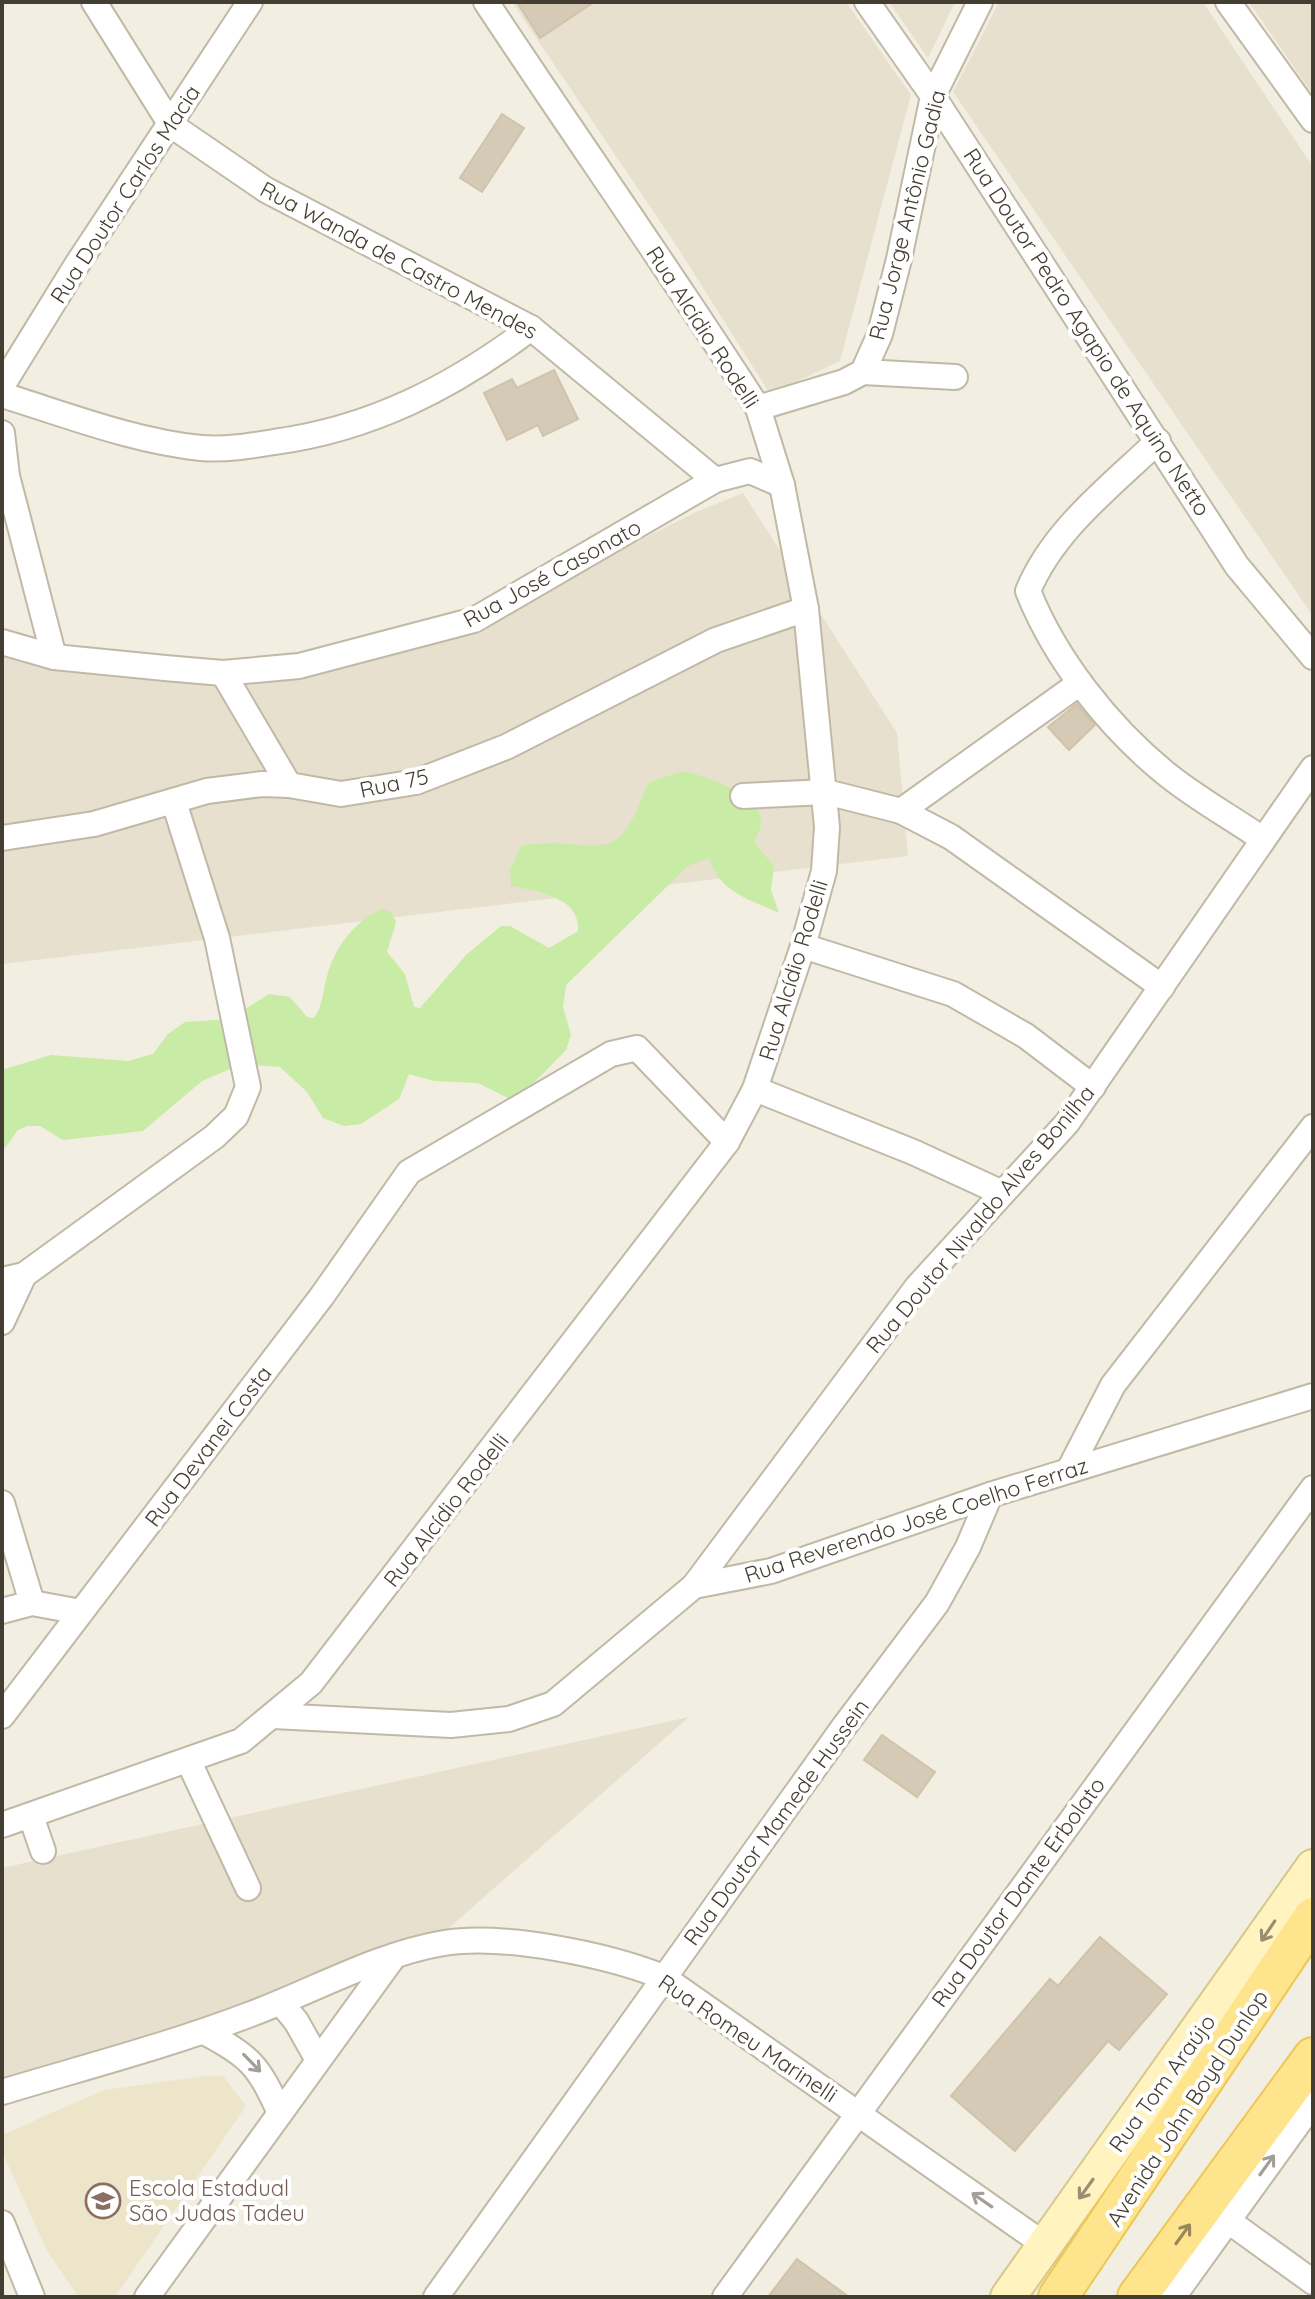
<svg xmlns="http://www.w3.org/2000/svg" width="1315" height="2299" font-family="Quicksand,sans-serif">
	<rect width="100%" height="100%" fill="#f2eee1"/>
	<!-- residential -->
	<g fill="#e7e0cf">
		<path d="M 512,2 L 846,2 L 911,95 L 840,361 L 770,394 L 678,248 Z"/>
		<path d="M 889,2 L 955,2 L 928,58 Z"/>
		<path d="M 999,2 L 1203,2 L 1313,167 L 1313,616 L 953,92 Z"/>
		<path d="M 1249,2 L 1313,2 L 1313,95 Z"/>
		<path d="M 743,493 L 897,733 L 908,856 L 2,964 L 2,647 L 176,677 L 474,624 L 694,513 Z"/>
		<path d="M 689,1717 L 401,1970 L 2,2098 L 2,1868 Z"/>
	</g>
	<!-- education -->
	<path fill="#ede5c9" d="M 205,2076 L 223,2076 L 246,2106 L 115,2297 L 79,2297 L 47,2251 L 2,2151 L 2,2135 L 104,2090 Z"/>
	<!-- green -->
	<path fill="#c8eba6" d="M 682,771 C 704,775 764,795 761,824 C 760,830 756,837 754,842 L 774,866 L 771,890 L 779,913 C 749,899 719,892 709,858 L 688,866 L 566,985 L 563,1007 L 571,1035 L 566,1050 L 527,1090 L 508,1098 L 478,1083 L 434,1081 L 409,1074 L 399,1099 L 361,1124 L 344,1126 L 323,1118 L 307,1092 L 280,1067 L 242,1064 L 202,1081 L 143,1131 L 63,1140 L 40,1126 L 27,1126 L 18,1130 L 2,1152 L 2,1070 L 51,1055 L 128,1061 L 153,1054 L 168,1034 L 185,1022 L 230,1019 L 269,994 L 290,997 L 307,1017 L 314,1018 C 323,1005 323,991 327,976 C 336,945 353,924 381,909 L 391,912 L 396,922 L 387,952 L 405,974 L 414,1007 L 420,1008 L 466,955 L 501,926 L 510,926 L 549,948 L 578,931 C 581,897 537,891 511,886 L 510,871 L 521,846 C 599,832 613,879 648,783 Z"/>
	<!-- building -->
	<g fill="#d4cab6" stroke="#d0c3a9" stroke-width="2">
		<path d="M 517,2 L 594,2 L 540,38 Z"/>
		<path d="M 502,114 L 524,128 L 482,192 L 460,178 Z"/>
		<path d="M 554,370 L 578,419 L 543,436 L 538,425 L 507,440 L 484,393 L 512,379 L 517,388 Z"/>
		<path d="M 1077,704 L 1095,725 L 1069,750 L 1048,727 Z"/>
		<path d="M 882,1735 L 935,1772 L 917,1797 L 864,1760 Z"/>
		<path d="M 1100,1937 L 1167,1994 L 1119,2050 L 1108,2041 L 1015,2151 L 951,2096 L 1050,1979 L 1058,1986 Z"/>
		<path d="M 797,2259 L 849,2297 L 768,2297 Z"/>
	</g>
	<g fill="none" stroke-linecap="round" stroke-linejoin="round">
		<!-- street casing -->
		<g stroke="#c1b9a6" stroke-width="28">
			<g id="street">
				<path d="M 94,2 L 171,125 L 266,190 L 531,328 L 715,480 L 750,471 L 782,485"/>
				<path d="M 867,2 L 933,96 L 1237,566 L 1313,657"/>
				<path d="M 1228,2 L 1313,120"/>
				<path d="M 863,372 L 955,377"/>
				<path d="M 2,386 L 76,266 L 250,2"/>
				<path d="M 2,395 C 67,415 133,441 201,448 C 225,450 250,446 274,442 C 371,429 453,387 531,328"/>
				<path d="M 758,408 L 844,382 L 863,372 L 880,334 L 899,259 L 933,96 L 980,2"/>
				<path d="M 2,433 L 7,476 L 54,657"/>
				<path d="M 1158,441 C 1111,486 1053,530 1028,591 C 1055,659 1108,726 1164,772 C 1194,797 1229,816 1261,838"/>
				<path d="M 2,642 L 54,657 L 165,668 L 223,673 L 299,666 L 474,620 L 715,480"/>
				<path d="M 223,673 L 289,785"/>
				<path d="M 743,796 L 826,792 L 901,811 L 951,837 L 1162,987"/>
				<path d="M 901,811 L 1080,683"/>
				<path d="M 2,838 L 94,824 L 207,791 L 262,784 L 289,785 L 341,794 L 416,782 L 506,747 L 716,640 L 806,609"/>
				<path d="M 803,946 L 953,994 L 1026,1036 L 1093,1087"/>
				<path d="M 755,1089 L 913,1152 L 1000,1192"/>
				<path d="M 2,1280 L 24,1275 L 214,1137 L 236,1116 L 248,1087 L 217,938 L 174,802"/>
				<path d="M 2,1322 L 24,1275"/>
				<path d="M 1069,1470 L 1113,1385 L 1313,1127"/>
				<path d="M 2,1503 L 32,1603"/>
				<path d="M 694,1586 L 917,1287 L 1067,1123 L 1313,768"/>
				<path d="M 2,1611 L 32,1603 L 81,1612"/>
				<path d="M 2,1716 L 322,1296 L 409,1172 L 611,1054 L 637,1048 L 727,1142"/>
				<path d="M 273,1716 L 451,1725 L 509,1719 L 553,1704 L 694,1586 L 771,1571 L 990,1495 L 1313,1396"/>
				<path d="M 189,1762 L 248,1888"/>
				<path d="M 31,1816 L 43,1851"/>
				<path d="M 2,1825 L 241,1741 L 311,1683 L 727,1142 L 755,1089 L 803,946 L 824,871 L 827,827 L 806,609 L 782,485 L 758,408 C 670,271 576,138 486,2"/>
				<path d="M 281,2003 L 296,2021 L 318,2060"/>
				<path d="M 204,2032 C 251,2057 258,2065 280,2113"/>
				<path d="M 2,2092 C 85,2067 170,2045 251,2014 C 313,1991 378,1954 444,1943 C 503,1933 608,1955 663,1977 L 1045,2245"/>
				<path d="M 1227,2220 L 1313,2282"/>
				<path d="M 2,2223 L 32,2297"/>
				<path d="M 147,2297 L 392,1959"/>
				<path d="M 436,2297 L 843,1728 L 937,1603 L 968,1547 L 990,1495"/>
				<path d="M 725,2297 L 1313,1488"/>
				<path d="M 1173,2297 L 1313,2103"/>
			</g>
		</g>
		<!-- secondary casing -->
		<g stroke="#d6c78c" stroke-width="38">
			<path id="secondary" d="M 1008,2297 L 1313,1867"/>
		</g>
		<!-- primary casing -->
		<g stroke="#edc755" stroke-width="42">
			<g id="primary">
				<path d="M 1058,2297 L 1313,1917"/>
				<path d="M 1137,2297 L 1313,2057"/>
			</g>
		</g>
		<!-- street -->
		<use href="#street" stroke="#fff" stroke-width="24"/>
		<!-- secondary -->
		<use href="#secondary" stroke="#fff3bf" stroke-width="34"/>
		<!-- primary -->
		<use href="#primary" stroke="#ffe48e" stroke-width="38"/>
	</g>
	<!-- one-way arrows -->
	<defs><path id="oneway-shaft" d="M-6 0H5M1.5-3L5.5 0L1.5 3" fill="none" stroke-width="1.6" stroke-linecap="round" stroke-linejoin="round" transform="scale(2)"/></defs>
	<g stroke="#988f71">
		<use href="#oneway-shaft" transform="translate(1268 1931) rotate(124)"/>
		<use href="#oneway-shaft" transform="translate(1086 2189) rotate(126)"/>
	</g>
	<g stroke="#a29e98">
		<use href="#oneway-shaft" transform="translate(252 2063) rotate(46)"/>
		<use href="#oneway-shaft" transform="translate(1267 2165) rotate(-54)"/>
		<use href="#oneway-shaft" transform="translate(982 2200) rotate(-145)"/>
	</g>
	<use stroke="#98895b" href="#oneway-shaft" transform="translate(1183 2234) rotate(-54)"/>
	<!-- icons -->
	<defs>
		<g id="school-ring" transform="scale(1.8)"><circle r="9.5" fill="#fff" stroke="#8d6e63" stroke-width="1.5"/><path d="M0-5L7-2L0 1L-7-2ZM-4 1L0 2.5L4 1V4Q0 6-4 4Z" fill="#8d6e63"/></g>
	</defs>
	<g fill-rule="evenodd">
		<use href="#school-ring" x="103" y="2201"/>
	</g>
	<g text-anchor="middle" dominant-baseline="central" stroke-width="8" stroke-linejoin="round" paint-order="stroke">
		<!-- street labels -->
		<g font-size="22" fill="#443e32" stroke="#fff">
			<text transform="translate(125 194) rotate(-57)">Rua Doutor Carlos Macia</text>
			<text transform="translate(907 215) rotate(-76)">Rua Jorge Antônio Gadia</text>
			<text transform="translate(399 260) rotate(28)">Rua Wanda de Castro Mendes</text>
			<text transform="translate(703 327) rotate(57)">Rua Alcídio Rodelli</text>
			<text transform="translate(1087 332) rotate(57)">Rua Doutor Pedro Agapio de Aquino Netto</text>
			<text transform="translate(552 573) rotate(-29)">Rua José Casonato</text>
			<text transform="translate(394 783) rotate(-12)">Rua 75</text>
			<text transform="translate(793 970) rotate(-73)">Rua Alcídio Rodelli</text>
			<text transform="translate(980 1219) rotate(-50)">Rua Doutor Nivaldo Alves Bonilha</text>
			<text transform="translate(208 1446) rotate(-53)">Rua Devanei Costa</text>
			<text transform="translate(446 1510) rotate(-52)">Rua Alcídio Rodelli</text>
			<text transform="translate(916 1520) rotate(-18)">Rua Reverendo José Coelho Ferraz</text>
			<text transform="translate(776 1822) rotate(-54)">Rua Doutor Mamede Hussein</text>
			<text transform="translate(1018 1892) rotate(-54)">Rua Doutor Dante Erbolato</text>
			<text transform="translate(748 2038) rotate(34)">Rua Romeu Marinelli</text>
			<text transform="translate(1162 2083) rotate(-54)">Rua Tom Araújo</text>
			<text transform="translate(1187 2108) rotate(-57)">Avenida John Boyd Dunlop</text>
		</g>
		<!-- education labels -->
		<g font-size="22" fill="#785e54" stroke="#fff" text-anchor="start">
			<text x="129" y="2188">Escola Estadual<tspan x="129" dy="25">São Judas Tadeu</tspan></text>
		</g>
	</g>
	<!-- border -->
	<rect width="1315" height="2299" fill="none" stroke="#443e32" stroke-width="8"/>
</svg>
